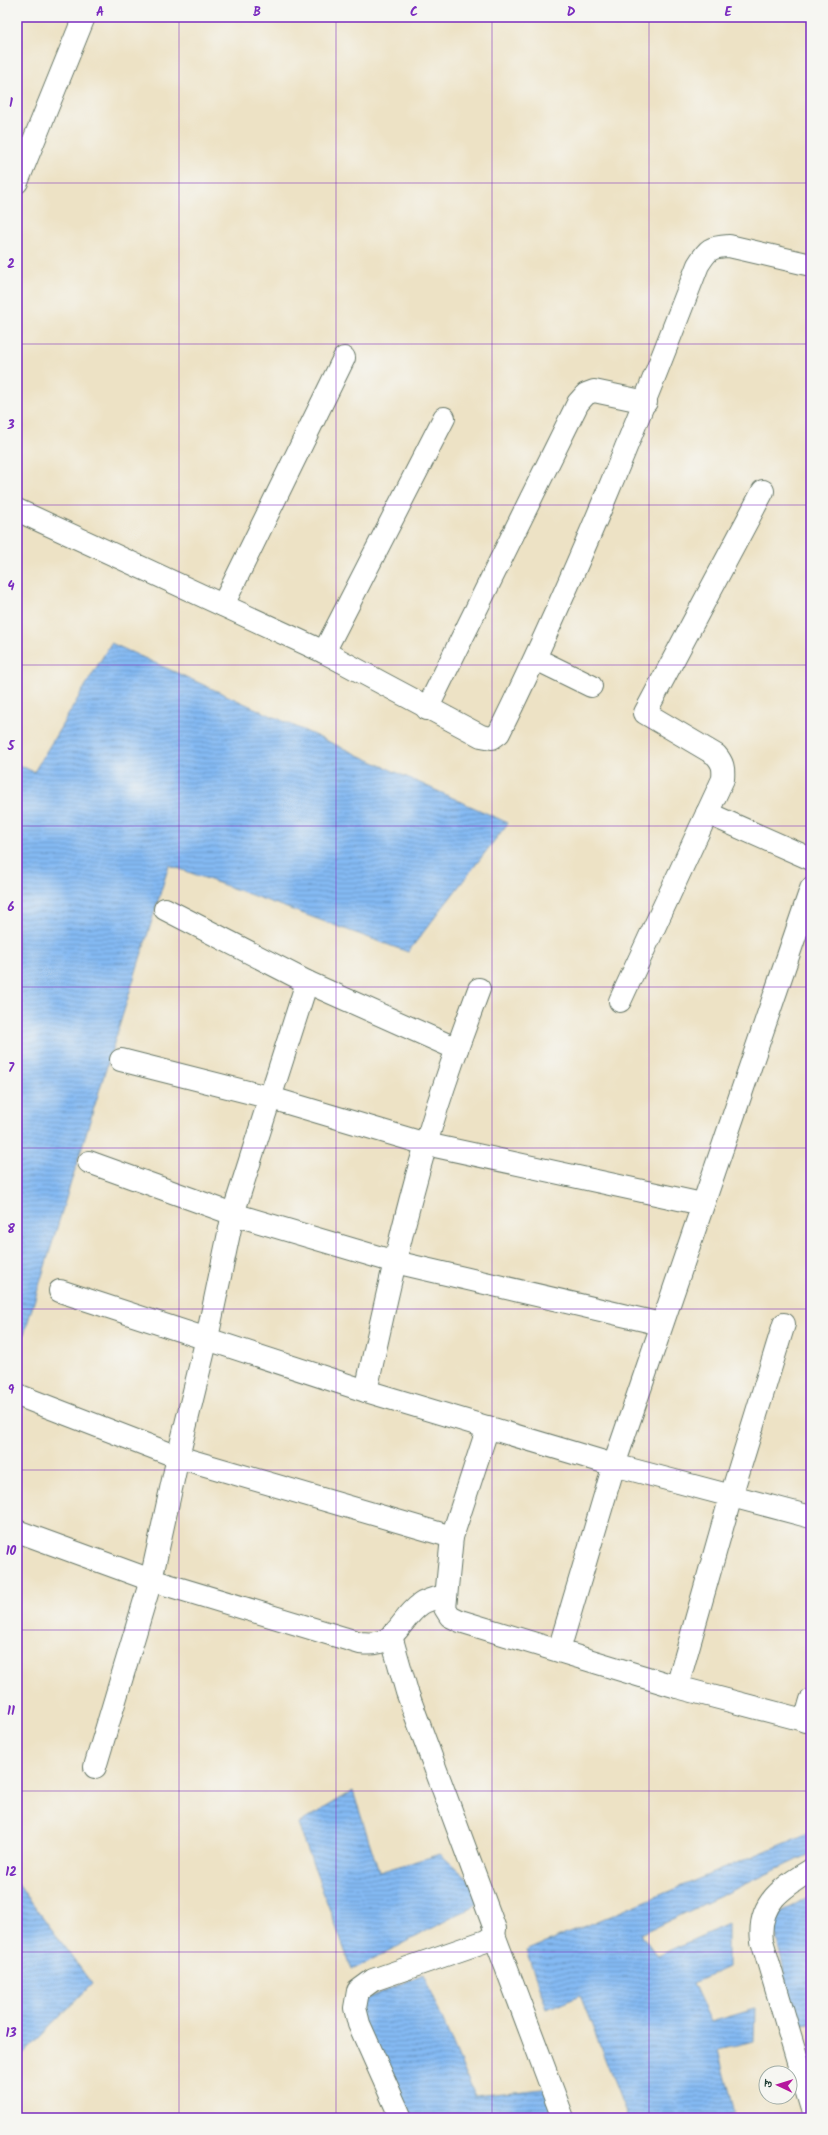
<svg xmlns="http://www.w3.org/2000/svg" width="828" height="2135" font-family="Kalam,'Playpen Sans Deva',sans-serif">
	<defs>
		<pattern id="water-rules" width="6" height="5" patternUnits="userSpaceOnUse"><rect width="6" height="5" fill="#84b9f3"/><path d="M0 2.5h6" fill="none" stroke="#6b98c6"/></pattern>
	</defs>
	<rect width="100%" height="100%" fill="#f6f6f2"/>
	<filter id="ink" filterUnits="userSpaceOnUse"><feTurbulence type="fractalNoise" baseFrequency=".025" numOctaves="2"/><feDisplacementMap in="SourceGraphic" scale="8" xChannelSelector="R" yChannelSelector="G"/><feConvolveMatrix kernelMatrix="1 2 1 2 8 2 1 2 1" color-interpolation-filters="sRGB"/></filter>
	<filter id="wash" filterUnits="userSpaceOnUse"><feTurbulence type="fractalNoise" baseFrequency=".012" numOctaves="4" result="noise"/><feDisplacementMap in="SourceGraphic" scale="16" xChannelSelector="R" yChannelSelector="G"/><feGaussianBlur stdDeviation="0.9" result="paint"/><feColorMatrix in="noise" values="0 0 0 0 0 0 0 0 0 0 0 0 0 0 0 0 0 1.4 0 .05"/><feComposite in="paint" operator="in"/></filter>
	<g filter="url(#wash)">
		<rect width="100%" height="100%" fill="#ede2c5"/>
		<!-- water -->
		<g fill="url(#water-rules)" stroke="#527b94">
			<path d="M 111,643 L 508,823 L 408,952 L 169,865 L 17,1357 L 17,764 L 34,772 Z"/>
			<path d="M 353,1791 L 379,1872 L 440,1854 L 489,1898 L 352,1970 L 298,1824 Z"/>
			<path d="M 811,1832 L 811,1853 L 641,1934 L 657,1956 L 728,1924 L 728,1967 L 693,1983 L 711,2022 L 755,2009 L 754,2042 L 719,2050 L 735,2113 L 721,2118 L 628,2118 L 580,1995 L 547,2009 L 526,1951 Z"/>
			<path d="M 17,1882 L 92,1984 L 17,2060 Z"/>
			<path d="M 811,1895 L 811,2023 L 796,2025 L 772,1918 Z"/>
			<path d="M 423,1974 L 475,2096 L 553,2088 L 562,2118 L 411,2118 L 348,2007 Z"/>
		</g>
	</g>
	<g filter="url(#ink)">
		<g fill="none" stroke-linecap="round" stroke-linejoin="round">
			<!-- minor casing -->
			<g stroke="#677767" stroke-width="24">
				<g id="minor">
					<path d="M 17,182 L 84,17"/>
					<path d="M 17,510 L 324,652 L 481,736 L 492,738 L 499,733 C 574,581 637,423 698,265 C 708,249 710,247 729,246 L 811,265"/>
					<path d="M 223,605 L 344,358"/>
					<path d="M 324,652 L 444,418"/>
					<path d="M 536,659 L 591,686"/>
					<path d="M 427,709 L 578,403 L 586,394 L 594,391 L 646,402"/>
					<path d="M 707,813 L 811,859"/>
					<path d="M 165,909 L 307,982 L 457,1049"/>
					<path d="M 620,1001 L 723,779 C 724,768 723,763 716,755 L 645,713 L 763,491"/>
					<path d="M 121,1060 L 271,1098 L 426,1144 L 702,1204"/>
					<path d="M 89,1162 L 233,1214 L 395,1262 L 661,1324"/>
					<path d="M 60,1291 L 366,1391 L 614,1465 L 811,1517"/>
					<path d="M 366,1391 C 384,1309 402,1225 426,1144 C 441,1091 460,1040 479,989"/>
					<path d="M 20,1396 L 178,1457 L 452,1537"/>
					<path d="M 488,1427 L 452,1537 L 445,1608 L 450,1616 L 460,1621 L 677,1687 L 811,1722"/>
					<path d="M 17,1531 L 151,1580 L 360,1643 C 398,1648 397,1621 421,1604 C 428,1599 437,1598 445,1596"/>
					<path d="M 391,1636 L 407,1692 L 495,1929 L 494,1935 L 486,1941 L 373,1980 L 358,1991 L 355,2008 L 359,2024 L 401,2118"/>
					<path d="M 559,1650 L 614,1465 L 811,889"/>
					<path d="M 677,1687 L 731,1496 L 784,1324"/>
					<path d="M 805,1721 L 811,1700"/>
					<path d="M 95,1767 L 151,1580 L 178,1457 L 207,1338 L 233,1214 L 307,982"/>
					<path d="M 811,1870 C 783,1887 757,1903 762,1941 L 811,2106"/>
					<path d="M 494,1935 L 563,2118"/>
				</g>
			</g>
			<!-- minor -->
			<use href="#minor" stroke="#fff" stroke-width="22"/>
		</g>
	</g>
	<!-- grid -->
	<path fill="none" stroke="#7b2cbf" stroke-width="1" stroke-opacity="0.55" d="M 179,17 L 179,2118M 336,17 L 336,2118M 492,17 L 492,2118M 649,17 L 649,2118M 17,183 L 811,183M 17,344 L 811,344M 17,505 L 811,505M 17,665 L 811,665M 17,826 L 811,826M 17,987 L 811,987M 17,1148 L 811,1148M 17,1309 L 811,1309M 17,1470 L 811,1470M 17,1630 L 811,1630M 17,1791 L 811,1791M 17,1952 L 811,1952"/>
	<!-- margin -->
	<rect width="828" height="2135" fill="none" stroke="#f6f6f2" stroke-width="44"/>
	<!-- north arrow -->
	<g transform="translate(778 2085) rotate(274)"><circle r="19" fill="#f6f6f2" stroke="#a0aca6"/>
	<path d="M0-3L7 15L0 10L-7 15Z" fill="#b5179e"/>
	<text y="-6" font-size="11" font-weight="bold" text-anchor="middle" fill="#1f3d34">उ</text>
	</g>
	<rect x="22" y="22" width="784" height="2091" fill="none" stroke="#7b2cbf" stroke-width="1.5"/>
	<g font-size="13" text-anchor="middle" font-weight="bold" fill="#7b2cbf">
		<text x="100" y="16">A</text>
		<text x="257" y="16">B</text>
		<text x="414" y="16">C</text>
		<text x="571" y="16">D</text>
		<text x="728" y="16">E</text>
		<text x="11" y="107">1</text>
		<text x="11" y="268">2</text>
		<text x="11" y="429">3</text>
		<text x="11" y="590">4</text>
		<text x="11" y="750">5</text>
		<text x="11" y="911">6</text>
		<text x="11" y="1072">7</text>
		<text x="11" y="1233">8</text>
		<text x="11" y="1394">9</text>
		<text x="11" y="1555">10</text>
		<text x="11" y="1715">11</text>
		<text x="11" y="1876">12</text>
		<text x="11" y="2037">13</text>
	</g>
</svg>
